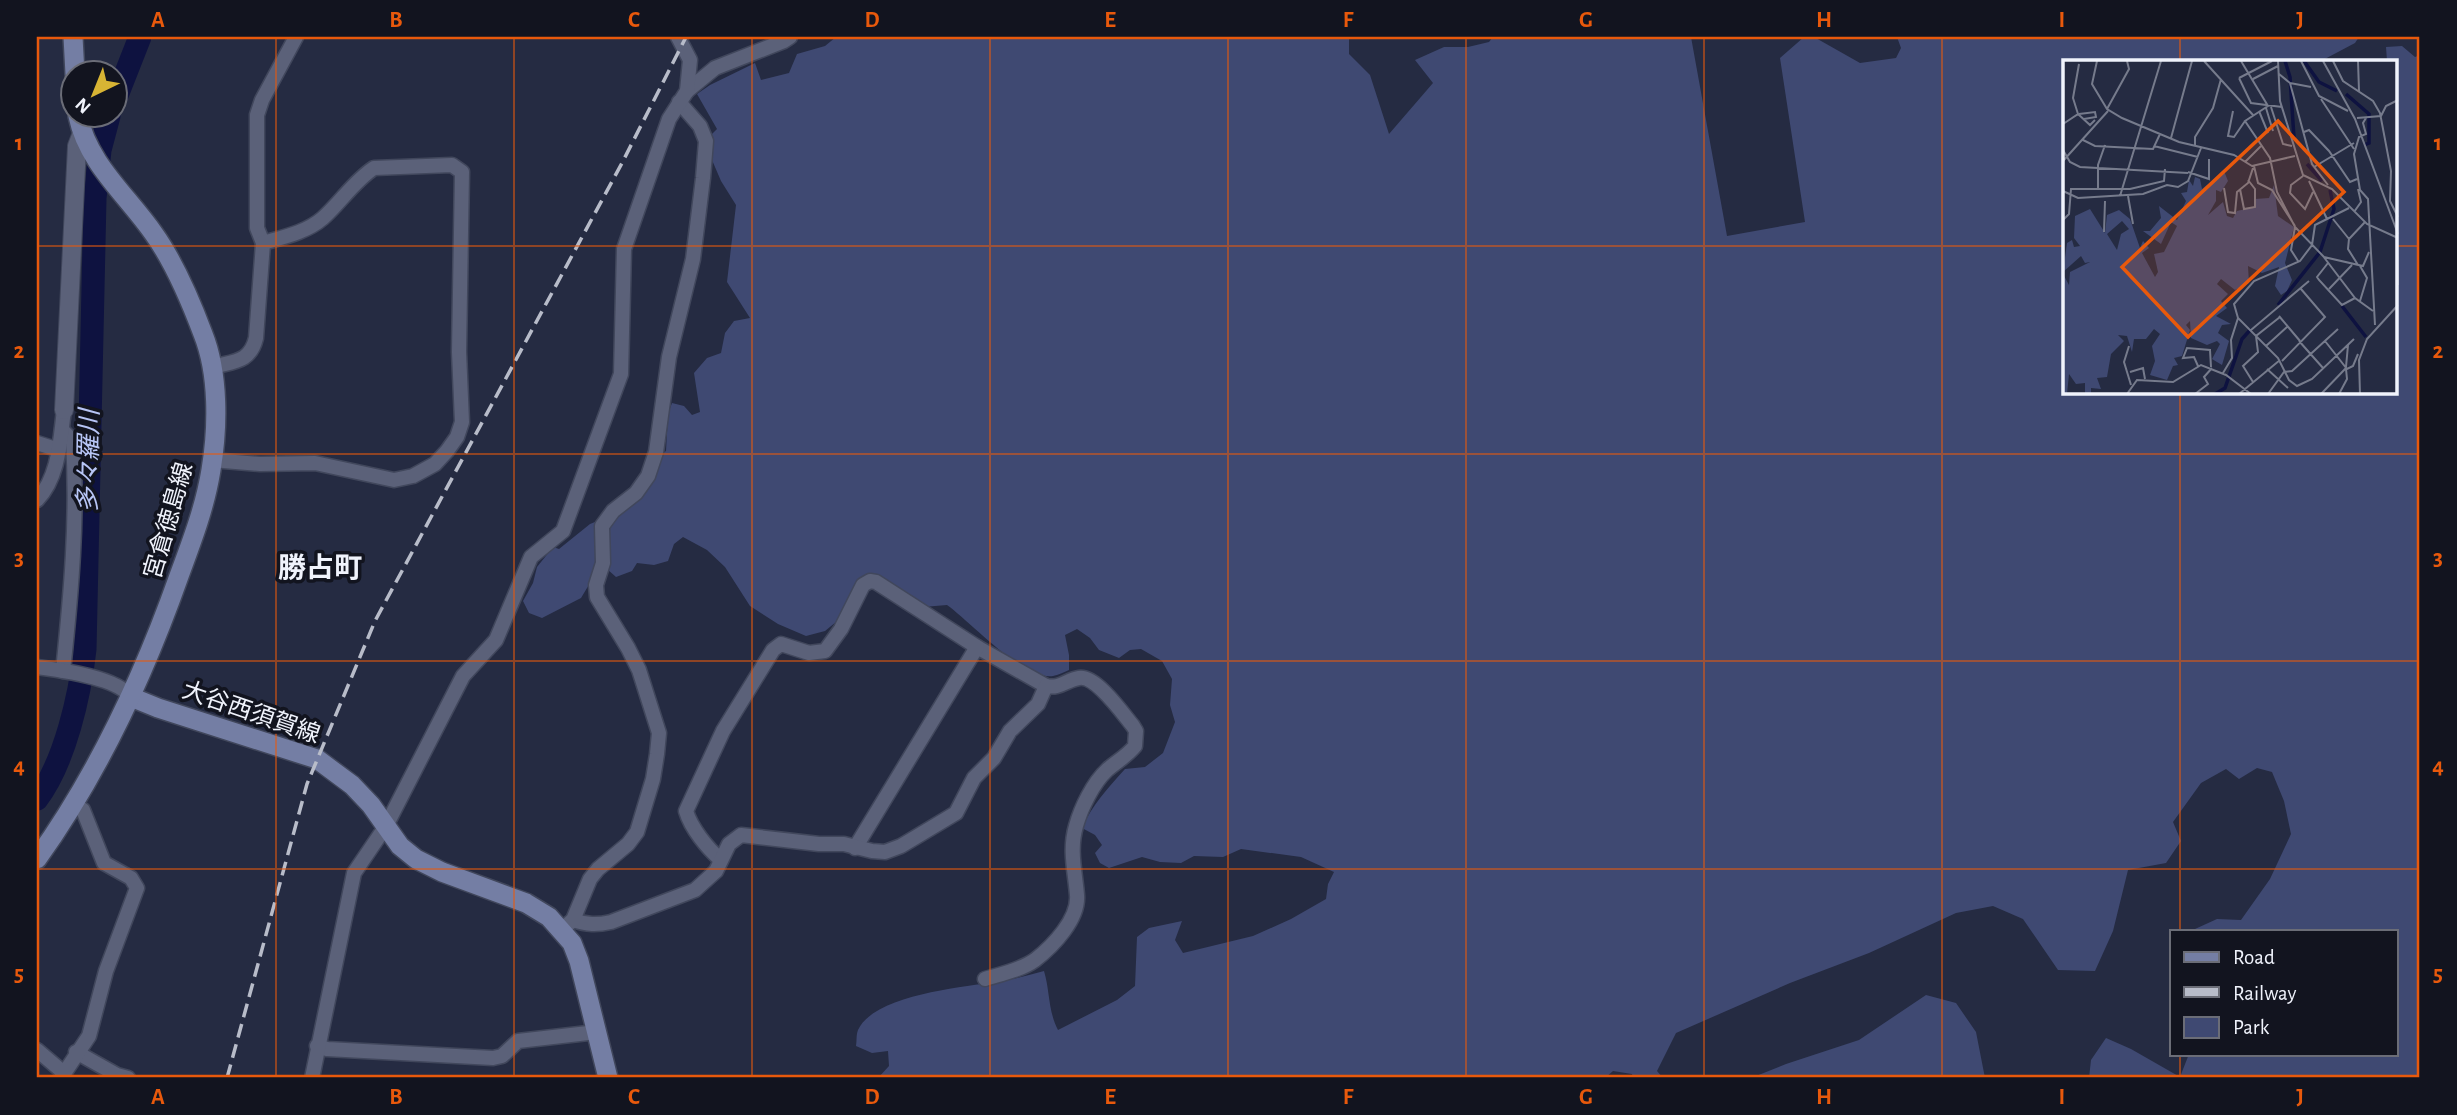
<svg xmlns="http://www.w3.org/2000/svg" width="2457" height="1115" font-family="'Alegreya Sans','Noto Sans JP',sans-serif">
	<rect width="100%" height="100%" fill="#252b42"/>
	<!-- green -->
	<g fill="#3f4972">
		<path d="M 836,37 L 1349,37 L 1349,54 L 1370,75 L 1389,134 L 1433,83 L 1415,60 L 1444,47 L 1468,47 L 1489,42 L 1493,37 L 1691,37 L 1727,236 L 1805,222 L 1780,58 L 1804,37 L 1814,37 L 1860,63 L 1896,58 L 1901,48 L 1897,37 L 2359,37 L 2355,43 L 2321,61 L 2065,61 L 2065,392 L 2396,392 L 2396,108 L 2399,103 L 2396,96 L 2396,61 L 2387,61 L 2386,47 L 2402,46 L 2415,57 L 2420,55 L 2420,1078 L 2089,1078 L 2091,1060 L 2106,1038 L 2131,1049 L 2180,1077 L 2189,1054 L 2396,1054 L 2396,931 L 2194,931 L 2195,929 L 2217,919 L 2241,920 L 2270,879 L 2291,834 L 2284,801 L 2272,772 L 2257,768 L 2239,779 L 2226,769 L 2201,783 L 2173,822 L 2181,841 L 2166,863 L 2128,870 L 2113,931 L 2095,971 L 2058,970 L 2023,919 L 1993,906 L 1956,913 L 1869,953 L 1790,983 L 1676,1033 L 1657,1071 L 1663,1078 L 1633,1078 L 1632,1074 L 1613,1071 L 1605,1078 L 878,1078 L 889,1066 L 888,1051 L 872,1053 L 856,1046 C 857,1040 856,1035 858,1030 C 874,995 962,987 996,982 C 1012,980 1028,975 1044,971 C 1050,991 1048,1011 1058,1030 L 1117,1000 L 1135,986 L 1137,937 L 1149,928 L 1182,921 L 1175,940 L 1183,953 L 1253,936 L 1291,919 L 1326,899 L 1328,884 L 1334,872 L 1301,857 L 1241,849 L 1223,857 L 1194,856 L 1181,863 L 1160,862 L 1142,857 L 1109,868 L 1100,863 L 1095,853 L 1102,845 L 1095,835 L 1082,828 C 1092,805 1108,788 1125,769 L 1145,767 L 1163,753 L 1175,722 L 1170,705 L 1172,679 L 1162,661 L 1141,649 L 1130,650 L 1119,658 L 1099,650 L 1090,638 L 1077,629 L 1065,635 L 1069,655 L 1069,670 C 1064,672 1058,675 1053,676 C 1023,680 971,622 947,605 L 923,607 L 878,580 L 852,592 L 836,622 L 825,631 L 806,636 L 778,624 L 750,606 L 725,567 L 707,550 L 683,537 L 674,544 L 668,561 L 654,565 L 637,563 L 632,571 L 616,577 L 607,569 L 590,583 L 581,598 L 542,618 L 529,613 L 523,601 L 533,583 L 537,567 L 553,547 L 559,549 L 590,524 L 612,515 L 655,459 L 666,451 L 668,414 L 672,403 L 684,406 L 692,415 L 700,412 L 694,373 L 707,358 L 721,353 L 725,333 L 734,321 L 750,318 L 727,282 L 736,205 L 721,181 L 712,160 L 709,137 L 717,129 L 697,94 L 710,85 L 755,63 L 761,80 L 789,73 L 797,54 L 825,46 Z"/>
		<path d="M 1926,995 L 1956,1003 L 1976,1032 L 1985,1078 L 1751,1078 L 1786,1064 L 1859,1040 Z"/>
	</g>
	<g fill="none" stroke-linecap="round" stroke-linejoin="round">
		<!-- river -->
		<g stroke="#0e1240" stroke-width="23">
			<path d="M 116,98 L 140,37"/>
			<path d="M 37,799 C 65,762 80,695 85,649 L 95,198 L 100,150 L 109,116"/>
		</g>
		<!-- minor casing -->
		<g stroke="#41475c" stroke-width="17">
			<g id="minor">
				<path d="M 687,91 L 715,68 L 784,41 L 790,37"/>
				<path d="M 213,367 C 233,361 250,363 256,338 L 263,243 L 257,228 L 257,115 L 262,100 L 296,37"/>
				<path d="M 62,430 L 73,441 C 78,518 71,594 63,671"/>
				<path d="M 37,443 L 59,450"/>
				<path d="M 212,460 L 260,464 L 315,463 L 394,480 L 413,476 L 435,464 L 447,451 L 457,437 L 462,422 L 459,352 L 462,172 L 452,165 L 374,168 C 354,181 341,202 323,218 C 307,232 284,237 263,243"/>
				<path d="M 37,500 C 59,477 60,441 64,410"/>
				<path d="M 977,647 L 1046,686"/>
				<path d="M 37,667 C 60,670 117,677 131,697"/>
				<path d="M 721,860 C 707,848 691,828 686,811 L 723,731 L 773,650 L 781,644 L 809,653 L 825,651 L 841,629 L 863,585 L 870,581 L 876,582 L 977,647 L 855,848"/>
				<path d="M 573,920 C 587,925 597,925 611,922 L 695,890 L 716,871 L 729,844 L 741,835 L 819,844 L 844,844 L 872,851 L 885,852 L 901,846 L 956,813 L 974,778 L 994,758 L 1010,731 L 1038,704 L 1046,686 C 1060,689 1066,680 1079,678 C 1096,675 1123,714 1133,726 L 1136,731 L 1135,746 C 1127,756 1116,762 1107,770 C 1093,783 1081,808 1076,826 C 1069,850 1075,871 1077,895 C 1079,919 1053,946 1035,960 C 1021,970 1001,974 985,979"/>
				<path d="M 567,925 L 573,920 L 590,879 L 598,869 L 628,844 L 637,832 L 653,779 L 657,754 L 659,733 L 639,670 L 628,648 L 597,597 L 596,585 L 603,563 L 602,526 L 613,511 L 636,493 L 648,476 L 656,452 L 669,357 L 693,259 L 703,178 L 706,141 L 700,126 L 679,102"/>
				<path d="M 317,1046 L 327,1049 L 493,1058 L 502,1056 L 518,1041 L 597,1032"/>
				<path d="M 37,1050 L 64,1073"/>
				<path d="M 76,1052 L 117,1075 L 128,1078"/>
				<path d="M 61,1078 L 89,1036 L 106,971 L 137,888 L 131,878 L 104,863 L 83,810 L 74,803"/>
				<path d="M 312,1078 L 354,873 L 386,826 L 463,676 L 496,640 L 531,557 L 563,531 L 621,374 L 624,249 L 669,119 L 687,91 L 690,60 L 678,37"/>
			</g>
		</g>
		<!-- tertiary casing -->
		<g stroke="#41475c" stroke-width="20">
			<path id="tertiary" d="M 64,410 L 77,146 L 82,133"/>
		</g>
		<!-- secondary casing -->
		<g stroke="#41475c" stroke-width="22">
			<g id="secondary">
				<path d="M 73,37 L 75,74"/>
				<path d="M 131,697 L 158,708 L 317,759 L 352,785 L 371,805 L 400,846 L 416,859 L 442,872 L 526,903 L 549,917 L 572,943 L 579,961 L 608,1078"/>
				<path d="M 37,859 C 98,774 144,675 179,576 C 192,541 205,507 211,470 C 218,428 219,374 203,334 C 191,302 174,262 154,234 C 127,195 88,164 78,116"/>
			</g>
		</g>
		<!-- minor -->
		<use href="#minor" stroke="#5b6179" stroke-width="14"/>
		<!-- tertiary -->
		<use href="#tertiary" stroke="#5b6179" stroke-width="18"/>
		<!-- secondary -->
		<use href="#secondary" stroke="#747ea4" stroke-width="19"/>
		<!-- rail -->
		<path stroke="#b8bcc9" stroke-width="3.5" stroke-dasharray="14 7" stroke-linecap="butt" d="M 227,1078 L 307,784 L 375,621 L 622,163 L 686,37"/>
	</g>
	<!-- grid -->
	<path fill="none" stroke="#e8590c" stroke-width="2" stroke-opacity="0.55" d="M 276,37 L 276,1078M 514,37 L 514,1078M 752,37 L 752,1078M 990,37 L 990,1078M 1228,37 L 1228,1078M 1466,37 L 1466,1078M 1704,37 L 1704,1078M 1942,37 L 1942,1078M 2180,37 L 2180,61M 37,246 L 2065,246M 2396,246 L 2420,246M 2180,392 L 2180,931M 37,454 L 2420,454M 37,661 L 2420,661M 37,869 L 2420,869M 2180,1054 L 2180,1078"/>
	<g text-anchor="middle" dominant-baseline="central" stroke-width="7" stroke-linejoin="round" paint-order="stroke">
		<!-- street labels -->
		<g font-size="24" fill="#f0f3fc" stroke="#12141f">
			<text transform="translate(169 521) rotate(-74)">宮倉徳島線</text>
			<text transform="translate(251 713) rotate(19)">大谷西須賀線</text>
		</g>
		<!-- water labels -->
		<g font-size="26" font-style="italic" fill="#b7c5f5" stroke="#12141f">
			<text transform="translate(89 461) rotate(-89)">多々羅川</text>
		</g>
		<!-- quarter labels -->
		<g font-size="28" font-weight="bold" fill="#f0f3fc" stroke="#12141f">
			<text x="320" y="569">勝占町</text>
		</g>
	</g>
	<!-- overview -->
	<g transform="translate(2063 60)">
		<rect width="334" height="334" fill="#252b42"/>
		<path d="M 161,111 L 165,121 L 158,132 L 153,130 L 153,141 L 145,155 L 160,142 L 164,156 L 170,158 L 174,151 L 191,147 L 192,139 L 206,138 L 211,125 L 215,156 L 231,167 L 222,203 L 229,220 L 224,231 L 218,235 L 212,226 L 216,207 L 199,213 L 185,206 L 186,223 L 172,230 L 158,219 L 154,224 L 165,234 L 158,241 L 164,248 L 153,256 L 168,264 L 159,265 L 155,273 L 166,281 L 159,305 L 149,299 L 157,284 L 154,281 L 144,285 L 128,278 L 127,261 L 123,265 L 127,270 L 119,296 L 111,298 L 115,305 L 110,306 L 104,320 L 87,315 L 92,301 L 89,286 L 97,274 L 91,269 L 83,279 L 71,279 L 69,292 L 64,276 L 55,275 L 61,281 L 48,294 L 44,317 L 34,318 L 38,329 L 28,328 L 28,334 L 22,334 L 22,323 L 13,324 L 6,314 L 4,334 L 0,334 L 0,214 L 6,225 L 7,212 L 27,202 L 22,203 L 18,196 L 0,212 L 4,183 L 9,180 L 11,187 L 17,186 L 11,178 L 12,156 L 27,149 L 42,173 L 44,155 L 56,150 L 67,159 L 77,188 L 80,181 L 86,188 L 79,193 L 92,217 L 95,212 L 91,194 L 101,192 L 114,166 L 108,162 L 98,184 L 80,171 L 87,171 L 98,158 L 96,146 L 114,160 L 123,141 L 118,133 L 124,132 L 126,120 L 130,126 L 132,117 L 137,119 L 139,129 ZM 59,161 L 66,169 L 58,174 L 54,190 L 44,174 Z" fill="#3f4972" fill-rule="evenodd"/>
		<path fill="none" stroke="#0e1240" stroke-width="3.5" d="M 222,1 L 227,17 L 231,78M 241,1 L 256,22 L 274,31M 283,34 L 306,54 L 306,83 L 301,85M 244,104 L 259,121M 215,245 L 257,192 L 271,149 L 267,130M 279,246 L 303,277M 152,334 L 162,328 L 179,279 L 188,269"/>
		<path fill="none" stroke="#767b8c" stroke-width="2" d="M 34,1 L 29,24 L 44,49 L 59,58 L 116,82 L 171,95 L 189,106 L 232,96M 141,1 L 190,55M 178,1 L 205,46 L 182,61 L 207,98 L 214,132 L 232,167 L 261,197 L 300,206 L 306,192M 215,1 L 217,41 L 240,115 L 269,129 L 304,164 L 335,178M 238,1 L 256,36 L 285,51M 260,1 L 292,59 L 335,174M 270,1 L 280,21 L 310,41 L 317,53 L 328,111 L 327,141 L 335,157M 295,1 L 296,31M 216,14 L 227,23 L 249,104 L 265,125M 176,18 L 188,43 L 219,47M 176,18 L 209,1M 190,19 L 215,6M 227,23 L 248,27M 258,39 L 291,89M 208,47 L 220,84 L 229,86M 203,48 L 210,71M 44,49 L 66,9 L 64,1M 170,51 L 165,76 L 171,77 L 182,61M 196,51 L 205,73M 15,54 L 27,65 L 32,60M 16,54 L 32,52 L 33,57 L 21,59M 294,58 L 318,56 L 323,46 L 335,40M 303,58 L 300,63 L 303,74 L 296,77 L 291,94 L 297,130 L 305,139 L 312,265M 0,64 L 15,54 L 10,38 L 16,4M 241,72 L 246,70 L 266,91 L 287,122 L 294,119M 108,78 L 129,1M 20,80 L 32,86 L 90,89 L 97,74M 91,86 L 135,97M 132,86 L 132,77 L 150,48 L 158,19M 0,90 L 7,102 L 17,107 L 125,113M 0,101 L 45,51M 182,102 L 199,85M 191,106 L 195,123 L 209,130 L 232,166M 251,107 L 291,83M 125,112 L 146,119 L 146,99M 240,116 L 228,125 L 227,133 L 242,149 L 250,132M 246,121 L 264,159M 161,128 L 165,152 L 172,153 L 174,132 L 185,123 L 190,108M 35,129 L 35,105 L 42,85M 177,129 L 181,149 L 192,147 L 192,129 L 185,120M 0,131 L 15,138 L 80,134 L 104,125 L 115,127 L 125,121 L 138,88M 57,136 L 98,1M 65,136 L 70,164M 286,148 L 252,165 L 249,185 L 237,201 L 191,221 L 171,244 L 175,258 L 215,298 L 226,320 L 234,326 L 249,319 L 291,279M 291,152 L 298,142 L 295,129M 270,159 L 286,179M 0,160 L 6,154 L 8,129 L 67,129 L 101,121 L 102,109M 232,167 L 228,190 L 235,201M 41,172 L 42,141M 334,178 L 335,225M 260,196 L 292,238 L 310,251M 265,203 L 254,217 L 256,220 L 279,245 L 292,238M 295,205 L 285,189 L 286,179 L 302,162M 297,206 L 304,218 L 297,241M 266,229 L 289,205M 216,256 L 237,281M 188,270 L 246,221M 236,281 L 260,308M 262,281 L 284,309 L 290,306 L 295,294M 66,286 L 61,302 L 68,325M 203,286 L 224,267M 219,301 L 262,257 L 238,229M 135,306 L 131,297 L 120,298 L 124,288 L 147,290 L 148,307M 283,307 L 285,285M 204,309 L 225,328M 67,312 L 80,308 L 82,319M 160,313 L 169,298 L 168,280 L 175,258M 190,322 L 180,306 L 195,292 L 193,276 L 217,257M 64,334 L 74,320 L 110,322 L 138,305 L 163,315 L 188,334M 132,334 L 145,324 L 141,317 L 149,308M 176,334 L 217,300M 205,334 L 221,312 L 229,311 L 275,269M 258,334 L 283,308M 276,334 L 284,319 L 283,309M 297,334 L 296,300 L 304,279 L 335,245"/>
		<path fill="#e8590c" fill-opacity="0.15" stroke="#e8590c" stroke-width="3.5" d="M 215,61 L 281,132 L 125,277 L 59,207 Z"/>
		<rect width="334" height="334" fill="none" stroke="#f0f3fc" stroke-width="3.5"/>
	</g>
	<!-- border -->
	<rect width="2457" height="1115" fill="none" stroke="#12141f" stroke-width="77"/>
	<!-- legend -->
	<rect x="2170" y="930" width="228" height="126" fill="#12141f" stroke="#6b6d77" stroke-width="2"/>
	<rect x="2184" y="952" width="35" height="10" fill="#747ea4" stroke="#6b6d77" stroke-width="2"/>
	<text x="2233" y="964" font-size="21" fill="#f0f3fc">Road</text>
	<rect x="2184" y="987" width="35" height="10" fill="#b8bcc9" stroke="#6b6d77" stroke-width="2"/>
	<text x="2233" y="1000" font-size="21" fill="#f0f3fc">Railway</text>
	<rect x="2184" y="1017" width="35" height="21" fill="#3f4972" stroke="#6b6d77" stroke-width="2"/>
	<text x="2233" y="1034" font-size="21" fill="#f0f3fc">Park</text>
	<!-- north arrow -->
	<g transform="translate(94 94) rotate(223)"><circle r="33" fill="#12141f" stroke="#6b6d77" stroke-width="2"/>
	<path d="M0-5L12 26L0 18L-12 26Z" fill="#d7b434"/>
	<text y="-10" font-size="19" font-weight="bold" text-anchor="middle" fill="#f0f3fc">N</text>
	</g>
	<rect x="38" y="38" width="2380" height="1038" fill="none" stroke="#e8590c" stroke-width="2.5"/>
	<g font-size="23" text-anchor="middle" font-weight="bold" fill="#e8590c">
		<text x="158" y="27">A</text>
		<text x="396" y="27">B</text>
		<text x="634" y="27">C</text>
		<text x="872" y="27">D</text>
		<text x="1110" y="27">E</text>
		<text x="1348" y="27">F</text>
		<text x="1586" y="27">G</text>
		<text x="1824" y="27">H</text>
		<text x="2062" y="27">I</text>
		<text x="2300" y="27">J</text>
		<text x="19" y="150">1</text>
		<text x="2438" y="150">1</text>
		<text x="19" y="358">2</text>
		<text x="2438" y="358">2</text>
		<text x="19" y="565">3</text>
		<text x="2438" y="565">3</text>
		<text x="19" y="773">4</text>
		<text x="2438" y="773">4</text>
		<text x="19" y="981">5</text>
		<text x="2438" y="981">5</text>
		<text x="158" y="1104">A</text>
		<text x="396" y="1104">B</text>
		<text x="634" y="1104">C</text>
		<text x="872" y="1104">D</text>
		<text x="1110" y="1104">E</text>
		<text x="1348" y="1104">F</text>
		<text x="1586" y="1104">G</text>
		<text x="1824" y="1104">H</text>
		<text x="2062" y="1104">I</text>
		<text x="2300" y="1104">J</text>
	</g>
</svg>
